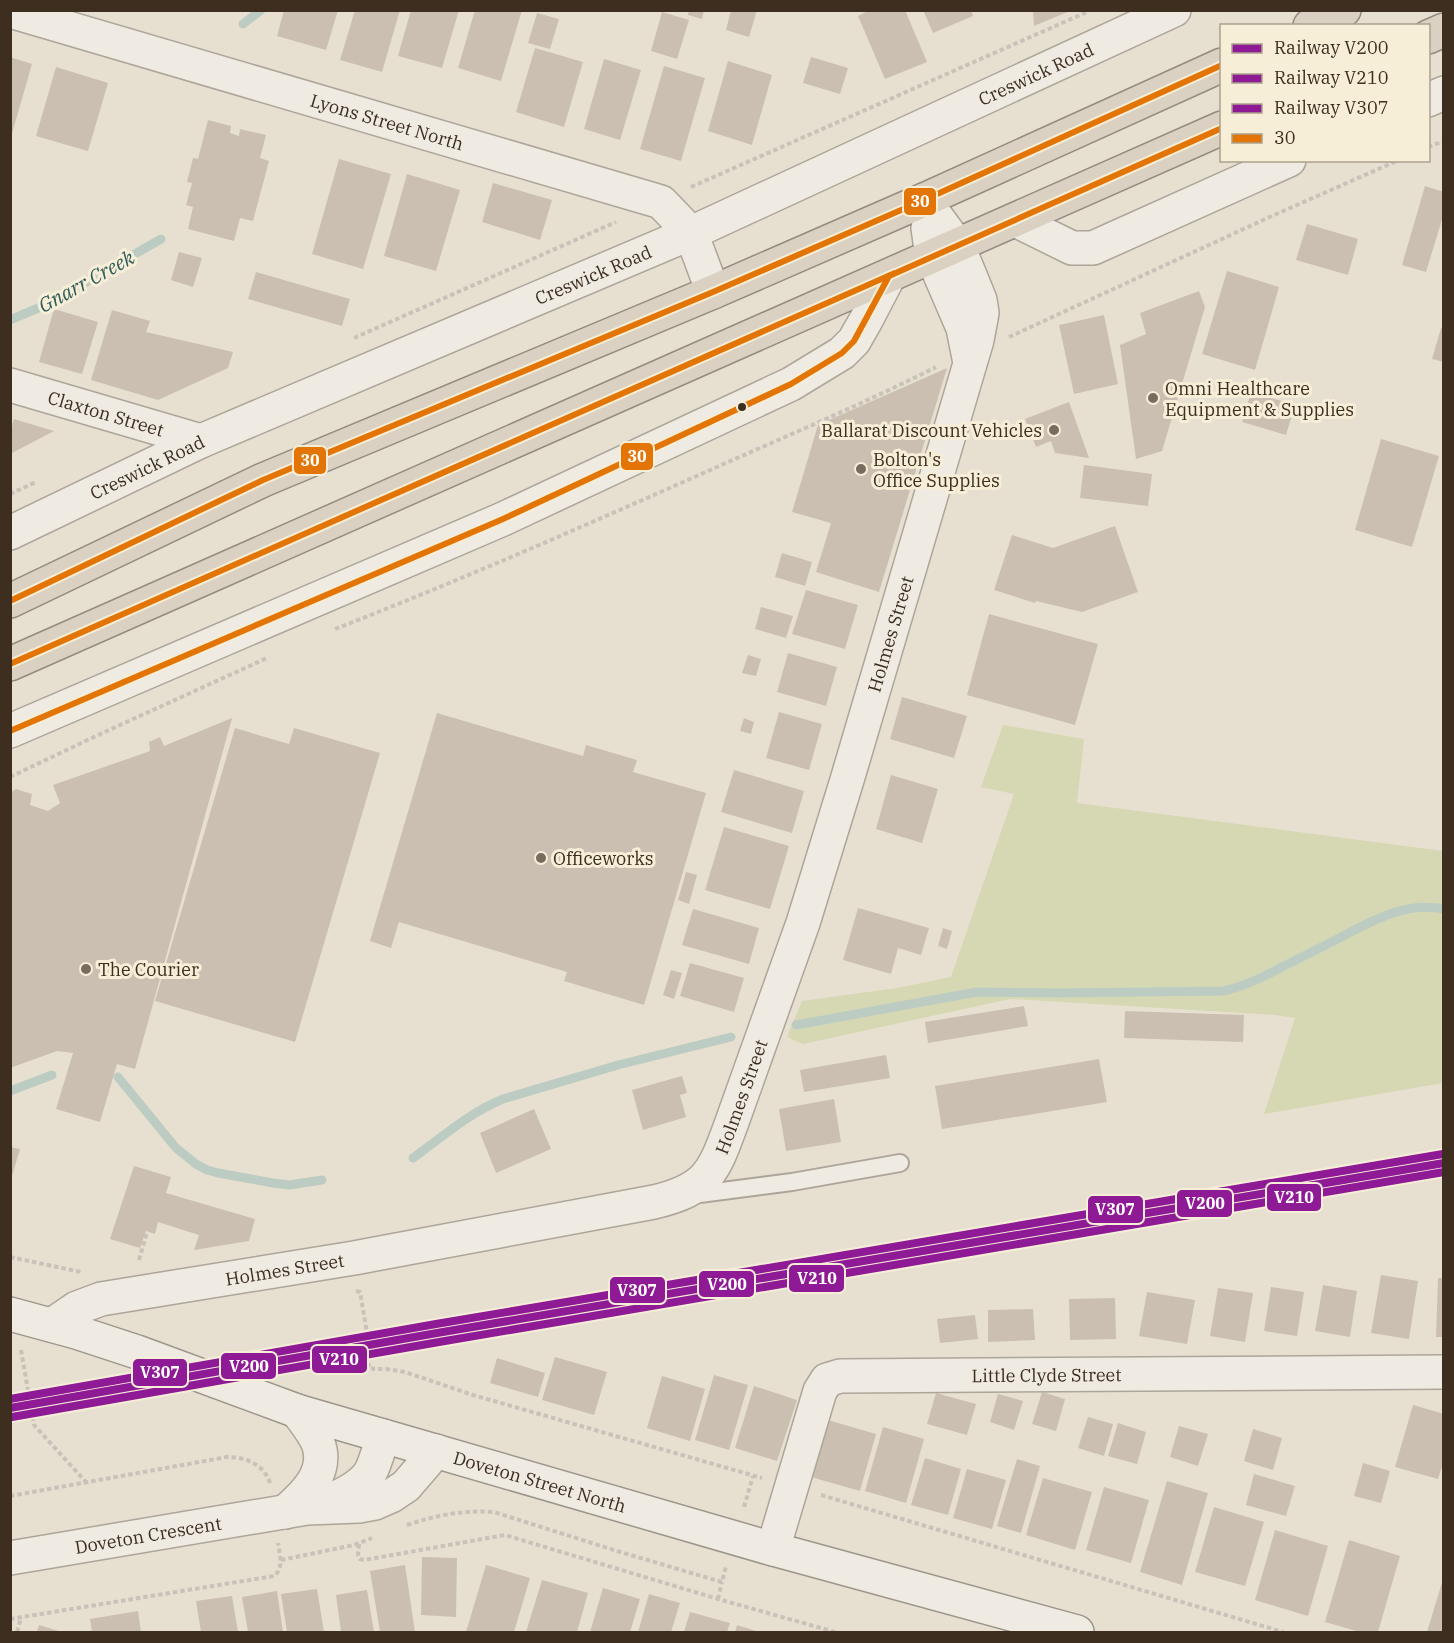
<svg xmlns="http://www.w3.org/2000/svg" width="1454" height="1643" font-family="'IBM Plex Serif',serif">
	<rect width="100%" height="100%" fill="#e7e0d1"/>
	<!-- green -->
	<path fill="#d6d7b3" d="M 1003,725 L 1084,739 L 1077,803 L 1443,851 L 1443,1083 L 1264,1114 L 1295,1018 L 1275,1015 L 1010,999 L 803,1044 L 787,1037 L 802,1001 L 897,988 L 951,977 L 1014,794 L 981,787 Z"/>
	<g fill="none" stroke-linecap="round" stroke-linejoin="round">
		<!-- stream -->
		<g stroke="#bcccc2" stroke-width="9">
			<path d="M 243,24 L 261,10"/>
			<path d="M 10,320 L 50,303 L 161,239"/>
			<path d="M 796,1025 L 977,992 L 1060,993 L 1224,991 C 1245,986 1262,978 1280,968 C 1302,957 1324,946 1347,934 C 1377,918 1408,902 1444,909"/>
			<path d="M 118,1077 L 176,1148 L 196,1164 L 207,1170 L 218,1173 L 273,1183 L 289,1185 L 322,1180"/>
			<path d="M 10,1091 L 52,1075"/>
			<path d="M 413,1158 C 442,1137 469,1113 503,1099 L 618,1065 L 731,1037"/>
		</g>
	</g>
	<!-- building -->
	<g fill="#cbbfb2">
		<path d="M 284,10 L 300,12 L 300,10 L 338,10 L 326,50 L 277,36 Z"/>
		<path d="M 355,10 L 400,10 L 382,72 L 340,60 Z"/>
		<path d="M 411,10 L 459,10 L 442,68 L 398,56 Z"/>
		<path d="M 475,10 L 522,10 L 501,81 L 458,68 Z"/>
		<path d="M 689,10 L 704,10 L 702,19 L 688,15 Z"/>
		<path d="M 731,10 L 757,10 L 749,37 L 726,30 Z"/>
		<path d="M 870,10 L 905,10 L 927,62 L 885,79 L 858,16 Z"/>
		<path d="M 923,10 L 971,10 L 973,16 L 933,33 Z"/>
		<path d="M 1033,11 L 1070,11 L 1034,26 Z"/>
		<path d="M 662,12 L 689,20 L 677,59 L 651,51 Z"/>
		<path d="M 537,13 L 559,19 L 550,49 L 528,43 Z"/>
		<path d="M 535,48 L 583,62 L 564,127 L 516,112 Z"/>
		<path d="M 10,57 L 32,64 L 11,137 L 10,137 Z"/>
		<path d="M 811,57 L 848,68 L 840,94 L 803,83 Z"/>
		<path d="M 604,59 L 641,70 L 620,140 L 584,129 Z"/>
		<path d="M 728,61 L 772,75 L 752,145 L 708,131 Z"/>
		<path d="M 664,66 L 705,78 L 681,161 L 640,149 Z"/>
		<path d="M 56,67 L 108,83 L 88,151 L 36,136 Z"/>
		<path d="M 208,120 L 231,126 L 230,133 L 239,136 L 240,129 L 266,135 L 260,158 L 269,161 L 253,221 L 240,218 L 234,241 L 188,229 L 193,207 L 186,205 L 192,183 L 187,182 L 193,158 L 198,159 Z"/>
		<path d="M 339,159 L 391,174 L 363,269 L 312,254 Z"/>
		<path d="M 407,174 L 460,190 L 436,271 L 384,256 Z"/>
		<path d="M 493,183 L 552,200 L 540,240 L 482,222 Z"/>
		<path d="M 1425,186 L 1444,192 L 1444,213 L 1426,272 L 1402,265 Z"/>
		<path d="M 1307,224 L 1358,239 L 1348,275 L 1296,260 Z"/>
		<path d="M 179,252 L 202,258 L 193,287 L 171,280 Z"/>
		<path d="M 1227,271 L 1279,287 L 1255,370 L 1202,354 Z"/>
		<path d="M 256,272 L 350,299 L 342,326 L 248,299 Z"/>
		<path d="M 1199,291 L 1205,307 L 1162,451 L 1136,459 L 1120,345 L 1146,334 L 1140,313 Z"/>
		<path d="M 54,309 L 98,322 L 82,374 L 39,362 Z"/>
		<path d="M 112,310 L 150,321 L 146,332 L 233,352 L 228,368 L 158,400 L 91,380 Z"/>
		<path d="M 1104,315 L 1118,384 L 1074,394 L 1059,325 Z"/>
		<path d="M 1441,328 L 1444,329 L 1444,362 L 1432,359 Z"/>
		<path d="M 947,368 L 879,592 L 816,572 L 831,523 L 792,512 L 818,425 Z"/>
		<path d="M 1251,392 L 1295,405 L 1286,435 L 1242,422 Z"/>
		<path d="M 1069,402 L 1089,458 L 1055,453 L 1051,441 L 1036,447 L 1025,419 Z"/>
		<path d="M 14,419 L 54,431 L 10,454 L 10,426 L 12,426 Z"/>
		<path d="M 1381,439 L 1439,456 L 1412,547 L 1355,530 Z"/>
		<path d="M 1084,465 L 1152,474 L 1148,506 L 1080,498 Z"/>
		<path d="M 1115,526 L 1138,592 L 1082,612 L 1036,601 L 1035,603 L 994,590 L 1012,535 L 1053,548 Z"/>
		<path d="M 782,553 L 812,562 L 805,586 L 775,577 Z"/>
		<path d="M 806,590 L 858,605 L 845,649 L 792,634 Z"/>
		<path d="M 761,607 L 793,616 L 786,638 L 755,629 Z"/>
		<path d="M 989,614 L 1098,644 L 1075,725 L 967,695 Z"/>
		<path d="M 788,653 L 837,667 L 826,706 L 777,692 Z"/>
		<path d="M 748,655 L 761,659 L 756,676 L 742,673 Z"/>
		<path d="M 902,697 L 967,716 L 954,758 L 890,739 Z"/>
		<path d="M 779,712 L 822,724 L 809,770 L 766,758 Z"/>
		<path d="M 437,713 L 583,756 L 586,745 L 637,760 L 633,772 L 706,793 L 644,1005 L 564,981 L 567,972 L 399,922 L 391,948 L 370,941 Z"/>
		<path d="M 232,718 L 135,1069 L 117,1064 L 100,1122 L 56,1109 L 73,1053 L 57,1051 L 10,1068 L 10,888 L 12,884 L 10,883 L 10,793 L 16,789 L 32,794 L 30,805 L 48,811 L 60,803 L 53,785 L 150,751 L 149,742 L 160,737 L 164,746 Z"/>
		<path d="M 744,718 L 754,722 L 751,734 L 740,731 Z"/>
		<path d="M 235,728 L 289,744 L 294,728 L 380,753 L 295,1042 L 155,1001 Z"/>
		<path d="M 734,770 L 804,791 L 792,833 L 721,812 Z"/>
		<path d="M 891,775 L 938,789 L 922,843 L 876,829 Z"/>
		<path d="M 724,827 L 789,846 L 770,909 L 705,890 Z"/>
		<path d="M 686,872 L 697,875 L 689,904 L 678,900 Z"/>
		<path d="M 858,908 L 929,928 L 921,955 L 898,948 L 891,974 L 843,960 Z"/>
		<path d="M 693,909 L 759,928 L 749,964 L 682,945 Z"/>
		<path d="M 943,928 L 952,931 L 947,949 L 938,946 Z"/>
		<path d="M 690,963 L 744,978 L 734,1012 L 680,996 Z"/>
		<path d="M 671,970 L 682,973 L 674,999 L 663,995 Z"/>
		<path d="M 1024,1006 L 1028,1026 L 928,1043 L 925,1022 Z"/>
		<path d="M 1125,1011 L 1244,1015 L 1243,1042 L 1124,1038 Z"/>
		<path d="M 886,1055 L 890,1078 L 804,1092 L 800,1070 Z"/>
		<path d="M 1099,1059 L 1107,1102 L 942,1129 L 935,1086 Z"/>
		<path d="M 682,1076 L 687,1093 L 680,1095 L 686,1117 L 643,1130 L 632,1090 Z"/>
		<path d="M 834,1099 L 841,1142 L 786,1151 L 779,1109 Z"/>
		<path d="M 534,1109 L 551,1149 L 496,1173 L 480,1133 Z"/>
		<path d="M 10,1147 L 20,1149 L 11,1179 L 10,1179 Z"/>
		<path d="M 134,1166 L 171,1177 L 166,1193 L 255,1219 L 249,1241 L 194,1250 L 199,1235 L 158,1222 L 155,1234 L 146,1231 L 140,1248 L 110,1239 Z"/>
		<path d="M 1381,1275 L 1418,1281 L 1409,1339 L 1371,1333 Z"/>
		<path d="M 1438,1278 L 1444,1278 L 1444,1337 L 1436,1337 Z"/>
		<path d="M 1323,1285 L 1357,1291 L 1350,1337 L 1315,1331 Z"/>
		<path d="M 1271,1287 L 1304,1292 L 1297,1336 L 1264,1331 Z"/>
		<path d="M 1218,1288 L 1253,1293 L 1245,1342 L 1210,1336 Z"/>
		<path d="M 1147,1292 L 1195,1300 L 1187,1344 L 1139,1336 Z"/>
		<path d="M 1115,1298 L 1116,1339 L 1070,1340 L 1069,1299 Z"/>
		<path d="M 1033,1309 L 1035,1340 L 988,1342 L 988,1310 Z"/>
		<path d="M 975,1315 L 978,1339 L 940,1343 L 937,1319 Z"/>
		<path d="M 555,1357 L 607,1372 L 594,1415 L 542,1400 Z"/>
		<path d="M 497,1358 L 545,1373 L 538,1397 L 490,1383 Z"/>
		<path d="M 714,1375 L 748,1385 L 729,1450 L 695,1440 Z"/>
		<path d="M 662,1376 L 705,1389 L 690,1441 L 647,1428 Z"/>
		<path d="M 754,1386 L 797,1400 L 777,1461 L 735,1448 Z"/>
		<path d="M 1042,1392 L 1065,1399 L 1056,1431 L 1032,1424 Z"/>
		<path d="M 936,1393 L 976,1404 L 967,1435 L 927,1424 Z"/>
		<path d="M 998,1394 L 1023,1401 L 1014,1430 L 990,1422 Z"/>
		<path d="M 1413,1405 L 1444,1414 L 1444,1460 L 1438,1479 L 1395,1467 Z"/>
		<path d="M 1088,1417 L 1113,1424 L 1104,1456 L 1078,1448 Z"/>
		<path d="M 828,1420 L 876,1434 L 860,1491 L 811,1477 Z"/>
		<path d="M 1118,1423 L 1146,1432 L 1137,1464 L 1108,1456 Z"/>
		<path d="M 1179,1426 L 1208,1434 L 1198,1466 L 1170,1457 Z"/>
		<path d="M 883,1427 L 924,1439 L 906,1503 L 865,1491 Z"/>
		<path d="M 1253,1429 L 1282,1438 L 1273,1470 L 1244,1461 Z"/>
		<path d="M 925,1458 L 961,1469 L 948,1515 L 911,1505 Z"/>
		<path d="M 1017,1459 L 1040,1466 L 1021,1533 L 997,1526 Z"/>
		<path d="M 1363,1463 L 1390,1471 L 1381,1503 L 1354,1496 Z"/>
		<path d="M 967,1469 L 1006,1480 L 992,1529 L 953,1518 Z"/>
		<path d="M 1254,1474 L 1295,1486 L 1286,1516 L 1246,1505 Z"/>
		<path d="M 1043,1478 L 1092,1492 L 1075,1550 L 1026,1535 Z"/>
		<path d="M 1167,1481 L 1208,1493 L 1182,1585 L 1140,1572 Z"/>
		<path d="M 1104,1487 L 1149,1500 L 1131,1563 L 1086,1550 Z"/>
		<path d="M 1214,1507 L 1264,1522 L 1245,1586 L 1195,1572 Z"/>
		<path d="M 1275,1530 L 1328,1546 L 1308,1616 L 1255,1600 Z"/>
		<path d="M 1349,1540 L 1400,1556 L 1378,1632 L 1360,1632 L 1325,1622 Z"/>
		<path d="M 422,1557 L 457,1558 L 456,1617 L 421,1615 Z"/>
		<path d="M 405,1565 L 415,1632 L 380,1632 L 370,1571 Z"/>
		<path d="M 486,1565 L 530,1578 L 514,1632 L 466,1632 Z"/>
		<path d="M 1443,1579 L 1444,1632 L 1427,1632 Z"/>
		<path d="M 542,1580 L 588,1593 L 577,1632 L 526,1632 Z"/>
		<path d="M 603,1588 L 640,1599 L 630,1632 L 590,1632 Z"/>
		<path d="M 317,1589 L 324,1632 L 287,1632 L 281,1594 Z"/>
		<path d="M 367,1590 L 374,1632 L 341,1632 L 336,1595 Z"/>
		<path d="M 277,1591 L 283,1632 L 248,1632 L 242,1597 Z"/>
		<path d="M 649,1594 L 680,1603 L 671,1632 L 638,1632 Z"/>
		<path d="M 232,1596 L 238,1632 L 201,1632 L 196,1601 Z"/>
		<path d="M 138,1611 L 141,1632 L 92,1632 L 90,1619 Z"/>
		<path d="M 690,1612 L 730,1623 L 727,1632 L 684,1632 Z"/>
		<path d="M 39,1625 L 62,1632 L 37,1632 Z"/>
		<path d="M 737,1625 L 759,1632 L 735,1632 Z"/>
	</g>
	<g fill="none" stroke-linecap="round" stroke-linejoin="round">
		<!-- lane casing -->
		<g stroke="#ada599" stroke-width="20">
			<path id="lane" d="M 692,1195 L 792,1182 L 900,1163"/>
		</g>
		<!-- street casing -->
		<g stroke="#ada599" stroke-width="36">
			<g id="street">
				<path id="s1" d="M 10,11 L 661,202 L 691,233 L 713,292"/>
				<path d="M 1428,100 L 1444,93"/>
				<path d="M 1015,220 L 1072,248 L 1093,248 L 1289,160"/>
				<path d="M 928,228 L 932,256 L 963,328 L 969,358"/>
				<path id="s2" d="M 10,385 L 201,441"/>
				<path id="s3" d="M 10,533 L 201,441 L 691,233 L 1174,10"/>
				<path d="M 10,731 L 503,519 L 791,384 L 842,353 L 854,341 L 866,320 L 889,276"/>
				<path id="s4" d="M 52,1325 L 77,1308 L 101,1299 L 354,1258 L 654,1202 C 709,1189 714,1171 732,1122 L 803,923 L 847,780 L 977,340 L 982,313 L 980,300 L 958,246 L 924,200"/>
				<path d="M 321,1504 C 337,1498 360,1488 370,1473 C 376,1462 379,1448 383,1436"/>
				<path d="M 285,1512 C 305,1495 329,1472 318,1443 C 313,1431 304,1421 297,1411"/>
				<path id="s5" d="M 773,1549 L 820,1391 L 827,1380 L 840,1376 L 1444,1372"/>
				<path id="s6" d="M 10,1558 L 307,1508 L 359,1506 L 375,1503 L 391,1496 L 406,1486 L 436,1451"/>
			</g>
		</g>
		<!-- secondary casing -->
		<g stroke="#9c958a" stroke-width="36">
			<g id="secondary">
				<path id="s7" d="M 10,1314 L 76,1332 L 137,1352 L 297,1411 L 773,1549 L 1077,1632"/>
			</g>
		</g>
		<!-- highway casing -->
		<g stroke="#928b80" stroke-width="36">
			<g id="highway">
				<path d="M 1310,26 L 1344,10"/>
				<path d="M 1428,37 L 1444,30"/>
				<path d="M 10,601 L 263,480 L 713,292 L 924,200 L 1222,65"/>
				<path d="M 10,664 L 1222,128"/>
			</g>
		</g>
		<!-- path -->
		<g stroke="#c8c2b9" stroke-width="4" stroke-dasharray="4.5 3" stroke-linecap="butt">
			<path d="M 1428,147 L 1444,141"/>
			<path d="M 691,187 L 1087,12"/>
			<path d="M 1009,337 L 1272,216 L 1399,160"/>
			<path d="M 354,338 L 616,222"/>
			<path d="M 10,494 L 36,482"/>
			<path d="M 335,629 C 461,580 584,526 708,471 C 784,437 861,405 936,367"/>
			<path d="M 10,777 L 96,736 L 267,658"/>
			<path d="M 10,1257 L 81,1272"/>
			<path d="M 139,1260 L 147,1232"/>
			<path d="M 356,1291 L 360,1292 L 371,1356 L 364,1362 L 364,1364 L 373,1366 L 373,1369 L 386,1369 L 405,1372 L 473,1395 L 762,1478"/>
			<path d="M 21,1350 L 34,1425 L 86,1482"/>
			<path d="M 821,1495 L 1283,1632"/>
			<path d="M 10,1496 L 227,1457 C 245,1457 264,1464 270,1483"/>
			<path d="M 744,1507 L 753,1476"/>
			<path d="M 407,1525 C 436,1515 463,1510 494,1512 L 617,1551 L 722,1582 L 726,1566"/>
			<path d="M 359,1544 L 358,1555 L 360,1559 L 364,1560 L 505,1535 L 718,1599 L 835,1632"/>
			<path d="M 281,1560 L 354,1545 L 372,1538"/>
			<path d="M 718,1599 L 722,1582"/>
			<path d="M 10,1619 L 274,1576 C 284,1568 280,1555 278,1543"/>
			<path d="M 17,1632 L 21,1618"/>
		</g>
		<!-- lane -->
		<use href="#lane" stroke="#efebe3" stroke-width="16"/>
		<!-- street -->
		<use href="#street" stroke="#efebe3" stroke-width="33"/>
		<!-- secondary -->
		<use href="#secondary" stroke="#efebe3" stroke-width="33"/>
		<!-- highway -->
		<use href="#highway" stroke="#dad1c2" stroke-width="33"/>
		<!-- bus-1 casing -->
		<g stroke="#f7eed8" stroke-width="10">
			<g id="bus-1">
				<path d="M 10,601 L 263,480 L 713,292 L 924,200 L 1222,65"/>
				<path d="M 10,664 L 895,273"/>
				<path d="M 10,731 L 503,519 L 791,384 L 842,353 L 854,341 L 889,276 L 1222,128"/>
			</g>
		</g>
		<!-- bus-1 -->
		<use href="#bus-1" stroke="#e27505" stroke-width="6"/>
		<!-- rail-1 casing -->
		<g stroke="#f7eed8" stroke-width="12">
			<path id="rail-1" d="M 10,1408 L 437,1333 L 1444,1163"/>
		</g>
		<!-- rail-2 casing -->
		<g stroke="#f7eed8" stroke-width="12">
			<path id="rail-2" d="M 12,1417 L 439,1342 L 1444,1172"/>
		</g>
		<!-- rail-3 casing -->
		<g stroke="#f7eed8" stroke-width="12">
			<path id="rail-3" d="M 10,1399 L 436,1324 L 1443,1154"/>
		</g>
		<!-- rail-1 -->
		<use href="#rail-1" stroke="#8f1a95" stroke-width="8"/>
		<!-- rail-2 -->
		<use href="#rail-2" stroke="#8f1a95" stroke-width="8"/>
		<!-- rail-3 -->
		<use href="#rail-3" stroke="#8f1a95" stroke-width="8"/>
	</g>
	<!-- markers -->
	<g fill="#786c5e" stroke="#f7eed8" stroke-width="2">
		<circle cx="1153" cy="398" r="6"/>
		<circle cx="1054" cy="430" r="6"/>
		<circle cx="861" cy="469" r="6"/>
		<circle cx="541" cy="858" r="6"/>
		<circle cx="86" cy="969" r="6"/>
	</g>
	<circle fill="#3d2e20" stroke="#f7eed8" stroke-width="2" cx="742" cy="407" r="5"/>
	<g text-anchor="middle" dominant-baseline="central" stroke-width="6" stroke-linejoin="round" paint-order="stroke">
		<!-- street labels -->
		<g font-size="18" fill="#3d2e20" stroke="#f7eed8">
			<text stroke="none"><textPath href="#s3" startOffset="1124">Creswick Road</textPath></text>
			<text stroke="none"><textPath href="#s1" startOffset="393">Lyons Street North</textPath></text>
			<text stroke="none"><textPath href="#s3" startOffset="638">Creswick Road</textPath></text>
			<text stroke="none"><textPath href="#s2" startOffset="100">Claxton Street</textPath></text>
			<text stroke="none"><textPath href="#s3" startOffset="152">Creswick Road</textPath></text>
			<text stroke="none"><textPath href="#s4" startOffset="1250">Holmes Street</textPath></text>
			<text stroke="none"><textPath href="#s4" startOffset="764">Holmes Street</textPath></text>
			<text stroke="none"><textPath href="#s4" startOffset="242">Holmes Street</textPath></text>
			<text stroke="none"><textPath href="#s5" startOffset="398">Little Clyde Street</textPath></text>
			<text stroke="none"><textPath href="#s7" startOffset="556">Doveton Street North</textPath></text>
			<text stroke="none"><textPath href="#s6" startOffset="140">Doveton Crescent</textPath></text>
		</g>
		<!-- poi labels -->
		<g font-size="18" fill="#3d2e20" stroke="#f7eed8" text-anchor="start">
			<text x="1165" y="388">Omni Healthcare<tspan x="1165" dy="21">Equipment &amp; Supplies</tspan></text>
			<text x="1042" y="430" text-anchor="end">Ballarat Discount Vehicles</text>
			<text x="873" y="459">Bolton's<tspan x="873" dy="21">Office Supplies</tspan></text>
			<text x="553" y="858">Officeworks</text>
			<text x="98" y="969">The Courier</text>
		</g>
		<!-- water labels -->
		<g font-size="20" font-style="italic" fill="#2f5d5a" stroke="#f7eed8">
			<text transform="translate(86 281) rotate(-29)">Gnarr Creek</text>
		</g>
	</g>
	<g stroke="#f7eed8" stroke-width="2">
		<rect x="903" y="187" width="34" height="29" rx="6" fill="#e27505"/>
		<rect x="620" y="442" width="34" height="29" rx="6" fill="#e27505"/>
		<rect x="293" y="446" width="34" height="29" rx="6" fill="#e27505"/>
		<rect x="1266" y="1183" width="56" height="29" rx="6" fill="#8f1a95"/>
		<rect x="1176" y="1189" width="57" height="29" rx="6" fill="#8f1a95"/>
		<rect x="1087" y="1195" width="57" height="29" rx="6" fill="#8f1a95"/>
		<rect x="788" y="1264" width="57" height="29" rx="6" fill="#8f1a95"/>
		<rect x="698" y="1270" width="57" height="28" rx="6" fill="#8f1a95"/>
		<rect x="609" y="1276" width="57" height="28" rx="6" fill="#8f1a95"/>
		<rect x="311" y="1345" width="57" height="29" rx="6" fill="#8f1a95"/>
		<rect x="220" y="1352" width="57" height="28" rx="6" fill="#8f1a95"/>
		<rect x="132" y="1358" width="56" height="29" rx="6" fill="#8f1a95"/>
	</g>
	<g font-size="16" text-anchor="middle" font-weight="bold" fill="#fff">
		<text x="920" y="207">30</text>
		<text x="637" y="462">30</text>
		<text x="310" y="466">30</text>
		<text x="1294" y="1203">V210</text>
		<text x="1205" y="1209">V200</text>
		<text x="1115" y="1215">V307</text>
		<text x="817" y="1284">V210</text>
		<text x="727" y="1290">V200</text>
		<text x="637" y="1296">V307</text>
		<text x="339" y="1365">V210</text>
		<text x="249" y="1372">V200</text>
		<text x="160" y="1378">V307</text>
	</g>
	<!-- border -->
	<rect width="1454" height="1643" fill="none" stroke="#3d2e20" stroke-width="24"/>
	<!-- legend -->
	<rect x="1220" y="24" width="210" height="138" fill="#f7eed8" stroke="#ada18e" stroke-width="1.5"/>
	<rect x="1232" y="44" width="30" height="9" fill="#8f1a95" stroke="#ada18e" stroke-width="1.5"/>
	<text x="1274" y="54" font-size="18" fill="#3d2e20">Railway V200</text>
	<rect x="1232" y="74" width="30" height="9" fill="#8f1a95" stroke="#ada18e" stroke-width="1.5"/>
	<text x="1274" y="84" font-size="18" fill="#3d2e20">Railway V210</text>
	<rect x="1232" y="104" width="30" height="9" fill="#8f1a95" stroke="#ada18e" stroke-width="1.5"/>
	<text x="1274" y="114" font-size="18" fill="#3d2e20">Railway V307</text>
	<rect x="1232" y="134" width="30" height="9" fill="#e27505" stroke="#ada18e" stroke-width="1.5"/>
	<text x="1274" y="144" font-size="18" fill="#3d2e20">30</text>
</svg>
